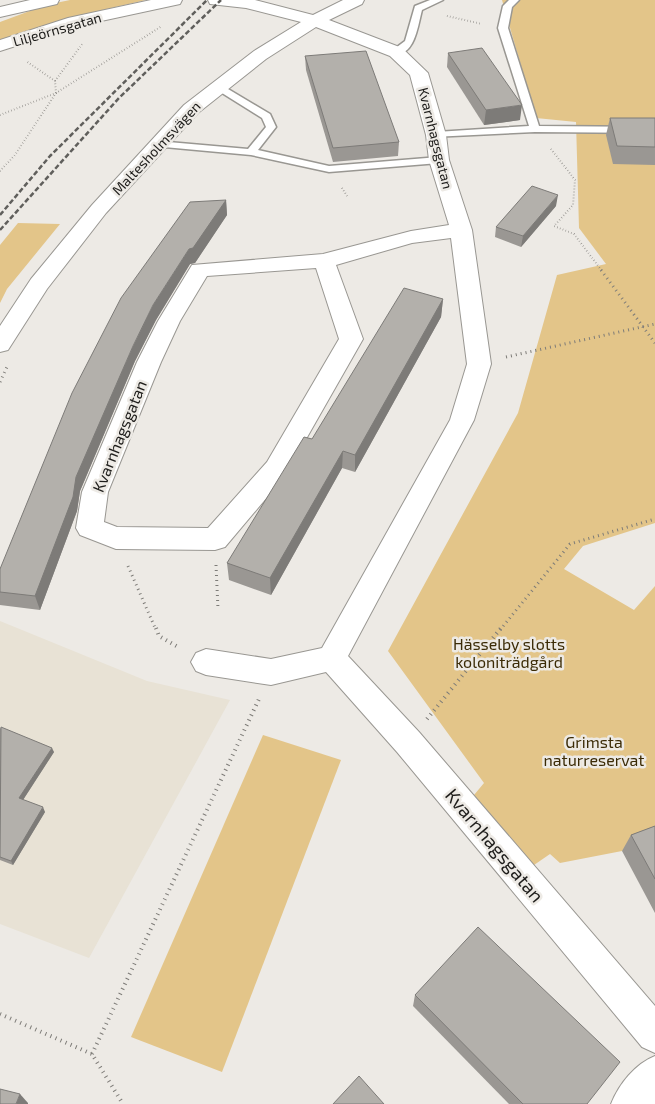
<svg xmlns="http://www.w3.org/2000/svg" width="655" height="1104" font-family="'Exo 2',sans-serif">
	<rect width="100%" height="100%" fill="#edeae5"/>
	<!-- built -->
	<path fill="#e8e2d5" d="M 0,621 L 147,681 L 230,700 L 89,958 L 0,924 Z"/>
	<!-- green -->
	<g fill="#e3c589">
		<path d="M 70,0 L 146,0 L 72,17 L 0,40 L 0,22 L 46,5 Z"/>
		<path d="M 502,0 L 655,0 L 655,523 L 583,546 L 564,569 L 634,610 L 655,586 L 655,840 L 622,851 L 560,863 L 550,854 L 534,865 L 474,795 L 484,783 L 388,651 L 518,413 L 557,275 L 606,264 L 579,228 L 576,122 L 536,118 Z"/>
		<path d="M 18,223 L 60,224 L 7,289 L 0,303 L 0,245 Z"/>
		<path d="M 263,735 L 341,760 L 222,1072 L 131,1037 Z"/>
	</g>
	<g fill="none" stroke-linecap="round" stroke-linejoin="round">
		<!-- service casing -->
		<g stroke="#999792" stroke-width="3">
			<g id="service">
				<path d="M 430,0 L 443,0 L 422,10 C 418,24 415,58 393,54 L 393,50 L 405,41 L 415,6 Z"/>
				<path d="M 509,0 L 519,0 L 512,7 L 508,28 L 539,126 L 655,127 L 655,133 L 535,132 L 432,137 L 431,135 L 432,133 L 436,132 L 529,126 L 498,28 L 503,6 Z"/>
				<path d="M 218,83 L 270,114 L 276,127 L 258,150 L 329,166 L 439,157 L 444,160 L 439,163 L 329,172 L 251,155 L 153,146 L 152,144 L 157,141 L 248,149 L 266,127 L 262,118 L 214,88 L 214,84 Z"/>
			</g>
		</g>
		<!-- minor casing -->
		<g stroke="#999792" stroke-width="2">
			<g id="minor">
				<path d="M 151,0 L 182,0 L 180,4 L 78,26 L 0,51 L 0,40 L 68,18 Z"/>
				<path d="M 208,0 L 255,0 L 313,15 L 343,0 L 364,0 L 362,4 L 329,20 L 402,48 L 428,73 L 446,135 L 449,160 L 472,230 L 491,364 L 474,420 L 348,656 L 419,732 L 655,1006 L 655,1053 L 642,1047 L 397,752 L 326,672 L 271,685 L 206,675 L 196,671 L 191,662 L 196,653 L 206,649 L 271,659 L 322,648 L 450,420 L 467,364 L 451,238 L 412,243 L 336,265 L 363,339 L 285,476 L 225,547 L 215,550 L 116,549 L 80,535 L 76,528 L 82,492 L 137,362 L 158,321 L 192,265 L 323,254 L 411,231 L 449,225 L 429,160 L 426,135 L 410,75 L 390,56 L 316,27 L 266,59 L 198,113 L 106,213 L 47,289 L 8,350 L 0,352 L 0,326 L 31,279 L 92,205 L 184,105 L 254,51 L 301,22 L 246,8 L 210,4 ZM 316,268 L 339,339 L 267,462 L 208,528 L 117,527 L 104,522 L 108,492 L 161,362 L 180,321 L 207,276 Z"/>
				<path d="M 655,1056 L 655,1104 L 611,1104 C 619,1084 635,1064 655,1056 Z"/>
			</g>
		</g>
		<!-- tertiary casing -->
		<g stroke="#999792" stroke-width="2">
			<path id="tertiary" d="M 30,0 L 59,0 L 57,4 L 0,17 L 0,7 Z"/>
		</g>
		<!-- path-far2 -->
		<g stroke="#7e7c78" stroke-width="2" stroke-dasharray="0.5 2.5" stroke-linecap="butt">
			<path d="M 447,16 L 482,24"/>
			<path d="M 55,81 L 83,43"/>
			<path d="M 0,115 L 56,93 L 55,81 L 26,61"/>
			<path d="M 551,149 L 575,180 L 573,205 L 554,226 L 574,234 L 602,271"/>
			<path d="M 0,171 L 15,155 L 56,93 L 162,26"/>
			<path d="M 342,188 L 347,196"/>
		</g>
		<!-- path-far1 -->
		<g stroke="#7e7c78" stroke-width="3" stroke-dasharray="1 4" stroke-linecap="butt">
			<path d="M 601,270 L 655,343"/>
			<path d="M 506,357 L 655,324"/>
			<path d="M 0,382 L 7,367"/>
			<path d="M 216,565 L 218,609"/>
			<path d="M 128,566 L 156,630"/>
			<path d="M 500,630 L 570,544 L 655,519"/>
		</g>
		<!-- path -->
		<g stroke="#7e7c78" stroke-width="4" stroke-dasharray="1 4.5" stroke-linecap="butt">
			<path d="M 156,628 L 159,636 L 180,648"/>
			<path d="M 427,719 L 501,628"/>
			<path d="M 0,1014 L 92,1054 L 123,1104"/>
			<path d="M 92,1054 L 259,699"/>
		</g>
		<!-- service -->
		<use href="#service" fill="#fff" fill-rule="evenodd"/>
		<!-- minor -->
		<use href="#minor" fill="#fff" fill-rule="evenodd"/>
		<!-- tertiary -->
		<use href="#tertiary" fill="#fff" fill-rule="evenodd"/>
		<!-- rail -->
		<g stroke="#605f5c" stroke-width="2.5" stroke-dasharray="5 2.5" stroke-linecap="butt">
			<path d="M 0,215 L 50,156 L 207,0"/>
			<path d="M 0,230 L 119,98 L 221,0"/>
		</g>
	</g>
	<!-- wall -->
	<g fill="#9a9793">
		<path d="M 448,53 L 520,120 L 484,125 L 447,67 Z"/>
		<path d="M 305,56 L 399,142 L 398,156 L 333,162 L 306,70 Z"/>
		<path d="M 610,118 L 655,118 L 655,165 L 613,164 L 606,135 Z"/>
		<path d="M 226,200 L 227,215 L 195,263 L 190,264 L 156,320 L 135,361 L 80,491 L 77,511 L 40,610 L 0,605 L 0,569 Z"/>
		<path d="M 556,206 L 521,247 L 495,237 L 496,227 Z"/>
		<path d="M 443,299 L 441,317 L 355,472 L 342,468 L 271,595 L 229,580 L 227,563 L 312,439 Z"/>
		<path d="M 0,728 L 54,752 L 23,800 L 45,812 L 13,865 L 0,860 Z"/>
		<path d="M 655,826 L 655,913 L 622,851 L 631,835 Z"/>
		<path d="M 415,995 L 587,1104 L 509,1104 L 413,1006 Z"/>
	</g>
	<!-- shaded-wall -->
	<g fill="#7d7b78">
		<path d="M 522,105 L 520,120 L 484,125 L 486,110 Z"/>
		<path d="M 558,195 L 556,206 L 521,247 L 523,236 Z"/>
		<path d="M 226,200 L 227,215 L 195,263 L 190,264 L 156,320 L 135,361 L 80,491 L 77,511 L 40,610 L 35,596 L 76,477 L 133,346 L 153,305 L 189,249 Z"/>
		<path d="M 443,299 L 441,317 L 355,472 L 355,455 Z"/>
		<path d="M 343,451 L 342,468 L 271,595 L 270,578 Z"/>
		<path d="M 52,748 L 54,752 L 21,803 L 19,798 Z"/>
		<path d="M 43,807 L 45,812 L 13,865 L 11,861 Z"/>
		<path d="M 20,1094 L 28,1103 L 28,1104 L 16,1104 Z"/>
	</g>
	<!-- building -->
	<g fill="#b3b0ab" stroke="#7d7b78">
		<path d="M 482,48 L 522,105 L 486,110 L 448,53 Z"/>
		<path d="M 366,51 L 399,142 L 333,148 L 305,56 Z"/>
		<path d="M 610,118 L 655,118 L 655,147 L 617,146 Z"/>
		<path d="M 532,186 L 558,195 L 523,236 L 496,227 Z"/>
		<path d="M 226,200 L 193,248 L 189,249 L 153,305 L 133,346 L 76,477 L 73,497 L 35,596 L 0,592 L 0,569 L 72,393 L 121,298 L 190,202 Z"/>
		<path d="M 404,288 L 443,299 L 355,455 L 343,451 L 270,578 L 227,563 L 304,437 L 312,439 Z"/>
		<path d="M 1,727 L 52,748 L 19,798 L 43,807 L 11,861 L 0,857 Z"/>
		<path d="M 655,826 L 655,879 L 631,835 Z"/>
		<path d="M 478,927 L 620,1062 L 587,1104 L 523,1104 L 415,995 Z"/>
		<path d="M 359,1076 L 384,1104 L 333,1104 Z"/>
		<path d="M 0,1089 L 20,1094 L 16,1104 L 0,1104 Z"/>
	</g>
	<g text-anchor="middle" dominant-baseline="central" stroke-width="5" stroke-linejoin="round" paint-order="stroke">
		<!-- far-street labels -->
		<g font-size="14" fill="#1e1d1b" stroke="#edeae5">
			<text transform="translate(57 29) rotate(-16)">Liljeörnsgatan</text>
			<text transform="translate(436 138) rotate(76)">Kvarnhagsgatan</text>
			<text transform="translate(156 148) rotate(-47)">Maltesholmsvägen</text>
		</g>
		<!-- street labels -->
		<g font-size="16" fill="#1e1d1b" stroke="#edeae5">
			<text transform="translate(119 436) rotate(-68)">Kvarnhagsgatan</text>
		</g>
		<!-- park labels -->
		<g font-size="16" fill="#3b2b06" stroke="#edeae5">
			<text x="509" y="643">Hässelby slotts<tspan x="509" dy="18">koloniträdgård</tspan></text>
			<text x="594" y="741">Grimsta<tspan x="594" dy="18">naturreservat</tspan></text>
		</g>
		<!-- near-street labels -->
		<g font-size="19" fill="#1e1d1b" stroke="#edeae5">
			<text transform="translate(495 845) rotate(50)">Kvarnhagsgatan</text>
		</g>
	</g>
</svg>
